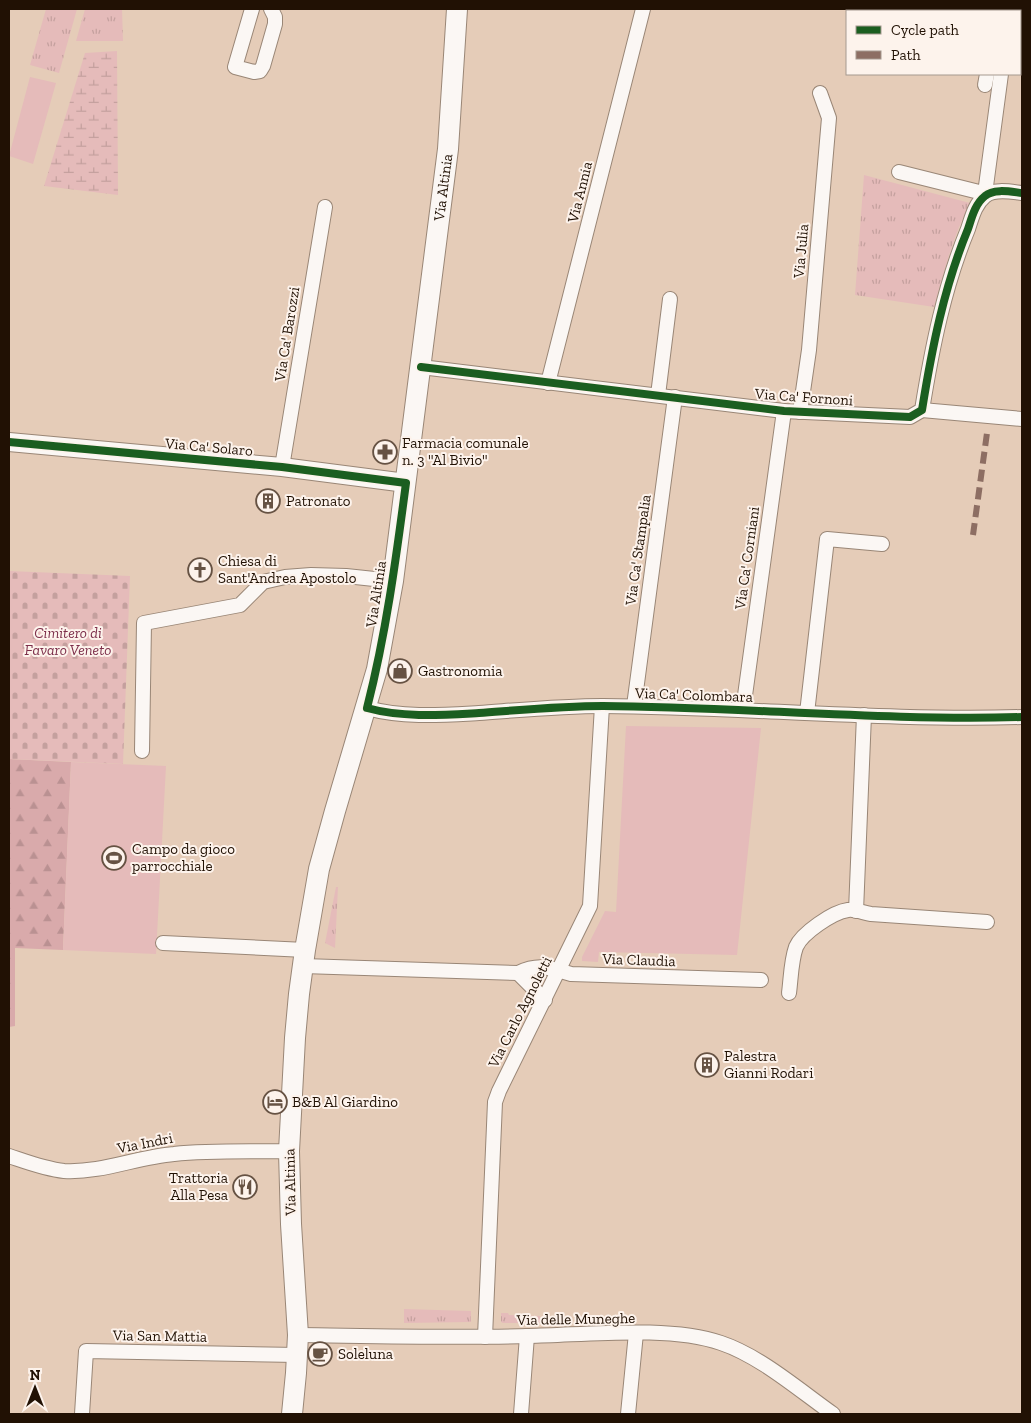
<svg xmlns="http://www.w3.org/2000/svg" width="1031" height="1423" font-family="'Zilla Slab',serif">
	<defs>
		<pattern id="grass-tufts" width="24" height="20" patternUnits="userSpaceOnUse" patternTransform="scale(1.25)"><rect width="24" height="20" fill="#e5bbba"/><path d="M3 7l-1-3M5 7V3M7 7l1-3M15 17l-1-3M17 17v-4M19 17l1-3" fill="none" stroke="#c4a09e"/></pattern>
		<pattern id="forest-firs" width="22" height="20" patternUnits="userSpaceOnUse" patternTransform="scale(1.25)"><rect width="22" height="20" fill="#d9aaab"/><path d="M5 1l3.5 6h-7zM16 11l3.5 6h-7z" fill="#ba9192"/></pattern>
		<pattern id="wetland-marsh" width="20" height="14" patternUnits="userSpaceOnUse" patternTransform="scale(1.25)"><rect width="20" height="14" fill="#e5bbba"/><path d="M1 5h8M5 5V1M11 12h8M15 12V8" fill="none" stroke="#c4a09e"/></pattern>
		<pattern id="cemetery-stones" width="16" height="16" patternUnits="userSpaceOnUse" patternTransform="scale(1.25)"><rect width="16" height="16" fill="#e5bbba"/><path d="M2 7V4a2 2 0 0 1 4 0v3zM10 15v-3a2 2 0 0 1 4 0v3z" fill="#c4a09e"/></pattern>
	</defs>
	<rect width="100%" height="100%" fill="#e5ccb8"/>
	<!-- grass -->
	<g fill="url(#grass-tufts)">
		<path d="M 46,9 L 77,9 L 59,73 L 30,65 Z"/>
		<path d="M 85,9 L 122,9 L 123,41 L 76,41 Z"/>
		<path d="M 864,175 L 970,203 C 953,236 944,272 934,307 L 855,295 Z"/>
		<path d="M 336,887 L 338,887 L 335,948 L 325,943 Z"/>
		<path d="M 404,1309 L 471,1311 L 471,1322 L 404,1323 Z"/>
		<path d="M 501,1313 L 508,1313 L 509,1315 L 540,1316 L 540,1323 L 503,1323 L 501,1322 Z"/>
	</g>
	<!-- forest -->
	<path fill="url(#forest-firs)" d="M 9,759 L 71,762 L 63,950 L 15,948 L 15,1026 L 9,1027 Z"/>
	<!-- wetland -->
	<path fill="url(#wetland-marsh)" d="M 117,51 L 118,195 L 44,186 L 85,53 Z"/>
	<!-- cemetery -->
	<path fill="url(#cemetery-stones)" d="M 9,571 L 130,576 L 123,764 L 9,759 Z"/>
	<!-- park -->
	<g fill="#e5bbba">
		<path d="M 30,77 L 56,83 L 33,164 L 9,156 Z"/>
		<path d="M 626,726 L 761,728 L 737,955 L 599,952 L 598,962 L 582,961 L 582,957 L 605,911 L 616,912 Z"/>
		<path d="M 71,762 L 166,766 L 156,954 L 63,950 Z"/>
	</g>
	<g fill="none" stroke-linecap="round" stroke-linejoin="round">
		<!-- minor casing -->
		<g stroke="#998676" stroke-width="16">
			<g id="minor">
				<path d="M 252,9 L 235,67 L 254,72 L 260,71 L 263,66 L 275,24 L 275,17 L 271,9"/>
				<path d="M 998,11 L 998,9"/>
				<path d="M 985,85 L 987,74"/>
				<path d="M 899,172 L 987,194 L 986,186 L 1001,74"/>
				<path d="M 421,367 L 784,411 L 910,417 L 922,410 C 932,348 944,287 968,229 C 972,217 975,204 985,196 C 994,188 1012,192 1022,193"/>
				<path d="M 548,383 L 643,9"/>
				<path d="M 658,395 L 670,299"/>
				<path d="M 922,410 L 1022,419"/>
				<path d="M 800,412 L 809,350 L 829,118 L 820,93"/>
				<path d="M 282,467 L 325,207"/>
				<path d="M 634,706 L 675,397"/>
				<path d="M 367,708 C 403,718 442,715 479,713 C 520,710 562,706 603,706 C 743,707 883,721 1022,717"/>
				<path d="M 743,710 L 784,411"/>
				<path d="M 807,713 L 827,539 L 882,544"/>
				<path d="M 142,751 L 144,623 L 240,605 L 263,582 L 285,577 L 311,575 L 346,576 L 393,581"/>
				<path d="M 856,911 L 864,715"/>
				<path d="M 163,943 L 305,950"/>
				<path d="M 303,966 L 518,973"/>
				<path d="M 789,993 C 791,978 791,961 796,947 C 802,933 833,912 848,910 C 856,909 864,913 871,914 L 987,922"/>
				<path d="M 545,1000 L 518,973 C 539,963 550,968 571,974 L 761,980"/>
				<path d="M 9,1156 C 27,1162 45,1169 64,1171 C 102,1173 137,1157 174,1154 C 212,1150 251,1152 289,1151"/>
				<path d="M 298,1335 C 375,1336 452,1338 529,1336 C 586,1335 668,1325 721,1343 C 760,1356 799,1390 833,1414"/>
				<path d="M 485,1337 L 495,1102 L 499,1091 L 590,906 L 602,706"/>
				<path d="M 82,1414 L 86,1351 L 297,1355"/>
				<path d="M 521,1414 L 527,1336"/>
				<path d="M 628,1414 L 636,1333"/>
			</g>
		</g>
		<!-- tertiary casing -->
		<g stroke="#998676" stroke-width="20">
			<path id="tertiary" d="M 9,442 L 282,467 L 406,483"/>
		</g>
		<!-- secondary casing -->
		<g stroke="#998676" stroke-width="22">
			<g id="secondary">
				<path id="s1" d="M 292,1414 L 296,1373 L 298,1335 L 291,1224 L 289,1151 L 295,1038 L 299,994 L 305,950 L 319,869 L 335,811 L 377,669 L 393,581 L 448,149 L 457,9"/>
			</g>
		</g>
		<!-- minor -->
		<use href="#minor" stroke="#fbf7f4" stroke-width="14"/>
		<!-- tertiary -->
		<use href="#tertiary" stroke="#fbf7f4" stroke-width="18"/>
		<!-- secondary -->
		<use href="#secondary" stroke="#fbf7f4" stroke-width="20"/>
		<!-- quiet -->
		<path stroke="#8d6e63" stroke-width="6" stroke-dasharray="12 6" stroke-linecap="butt" d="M 973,535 L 987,433"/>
		<!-- cycleway casing -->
		<g stroke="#fdf3ec" stroke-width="11">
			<g id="cycleway">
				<path d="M 421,367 L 784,411 L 910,417 L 922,410 C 932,348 944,287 968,229 C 972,217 975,204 985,196 C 994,188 1012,192 1022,193"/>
				<path d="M 9,442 L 282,467 L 406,483 C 396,559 386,634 367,708 C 403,718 442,715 479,713 C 520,710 562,706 603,706 C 743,707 883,721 1022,717"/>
			</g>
		</g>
		<!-- cycleway -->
		<use href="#cycleway" stroke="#1b5e20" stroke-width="8"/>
	</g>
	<!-- icons -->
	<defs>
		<g id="pharmacy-ring" transform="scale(1.25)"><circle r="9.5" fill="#fdf3ec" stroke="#665243" stroke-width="1.5"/><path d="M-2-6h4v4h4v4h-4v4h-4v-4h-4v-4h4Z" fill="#665243"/></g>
		<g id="building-ring" transform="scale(1.25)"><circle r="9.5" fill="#fdf3ec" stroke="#665243" stroke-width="1.5"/><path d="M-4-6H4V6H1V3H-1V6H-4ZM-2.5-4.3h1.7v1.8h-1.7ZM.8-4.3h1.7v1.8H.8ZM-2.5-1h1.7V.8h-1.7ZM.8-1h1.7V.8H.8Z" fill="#665243"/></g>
		<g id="church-ring" transform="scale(1.25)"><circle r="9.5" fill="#fdf3ec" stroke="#665243" stroke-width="1.5"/><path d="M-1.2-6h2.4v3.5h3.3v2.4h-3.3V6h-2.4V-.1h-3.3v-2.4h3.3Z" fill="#665243"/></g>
		<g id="shop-ring" transform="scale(1.25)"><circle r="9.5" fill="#fdf3ec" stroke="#665243" stroke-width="1.5"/><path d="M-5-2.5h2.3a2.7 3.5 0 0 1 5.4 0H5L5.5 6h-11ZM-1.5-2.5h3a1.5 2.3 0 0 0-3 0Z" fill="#665243"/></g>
		<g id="stadium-ring" transform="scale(1.25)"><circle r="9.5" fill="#fdf3ec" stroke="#665243" stroke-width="1.5"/><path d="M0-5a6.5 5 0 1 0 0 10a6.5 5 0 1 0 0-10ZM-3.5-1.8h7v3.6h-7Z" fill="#665243"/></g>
		<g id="hotel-ring" transform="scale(1.25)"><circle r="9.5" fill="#fdf3ec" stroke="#665243" stroke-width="1.5"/><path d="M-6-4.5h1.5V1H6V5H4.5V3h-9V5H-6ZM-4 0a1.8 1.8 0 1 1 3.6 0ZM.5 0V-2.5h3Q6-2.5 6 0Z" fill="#665243"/></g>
		<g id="restaurant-ring" transform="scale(1.25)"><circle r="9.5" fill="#fdf3ec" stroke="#665243" stroke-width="1.5"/><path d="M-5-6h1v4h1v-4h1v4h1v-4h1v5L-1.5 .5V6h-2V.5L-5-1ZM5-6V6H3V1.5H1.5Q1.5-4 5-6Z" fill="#665243"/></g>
		<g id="cafe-ring" transform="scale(1.25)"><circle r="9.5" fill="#fdf3ec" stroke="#665243" stroke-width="1.5"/><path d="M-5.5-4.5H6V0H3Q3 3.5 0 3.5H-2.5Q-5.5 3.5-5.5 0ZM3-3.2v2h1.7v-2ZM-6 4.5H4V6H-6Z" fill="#665243"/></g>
	</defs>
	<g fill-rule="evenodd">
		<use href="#pharmacy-ring" x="385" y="452"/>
		<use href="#building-ring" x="268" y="501"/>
		<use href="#church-ring" x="200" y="570"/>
		<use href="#shop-ring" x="400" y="671"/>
		<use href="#stadium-ring" x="114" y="858"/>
		<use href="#building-ring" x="707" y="1065"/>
		<use href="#hotel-ring" x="275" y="1102"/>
		<use href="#restaurant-ring" x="245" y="1187"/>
		<use href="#cafe-ring" x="320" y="1354"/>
	</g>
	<g text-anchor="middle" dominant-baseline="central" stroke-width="4" stroke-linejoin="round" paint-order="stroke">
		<!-- street labels -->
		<g font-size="15" fill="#211104" stroke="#fdf3ec">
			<text stroke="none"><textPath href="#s1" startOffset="1242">Via Altinia</textPath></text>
			<text transform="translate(580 192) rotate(-76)">Via Annia</text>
			<text transform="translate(801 251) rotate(-85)">Via Julia</text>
			<text transform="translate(287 334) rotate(-81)">Via Ca' Barozzi</text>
			<text transform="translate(804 397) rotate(4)">Via Ca' Fornoni</text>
			<text transform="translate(209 447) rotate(5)">Via Ca' Solaro</text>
			<text transform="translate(638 550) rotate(-82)">Via Ca' Stampalia</text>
			<text transform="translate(747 558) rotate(-82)">Via Ca' Corniani</text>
			<text transform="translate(376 594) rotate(-81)">Via Altinia</text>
			<text transform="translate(694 695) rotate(2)">Via Ca' Colombara</text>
			<text transform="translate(639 960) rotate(2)">Via Claudia</text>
			<text transform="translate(520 1012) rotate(-63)">Via Carlo Agnoletti</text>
			<text transform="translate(145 1143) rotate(-11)">Via Indri</text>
			<text transform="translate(290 1182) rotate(-91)">Via Altinia</text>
			<text transform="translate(576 1319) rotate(-1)">Via delle Muneghe</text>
			<text transform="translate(160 1336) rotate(1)">Via San Mattia</text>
		</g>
		<!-- poi labels -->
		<g font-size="15" fill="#211104" stroke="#fdf3ec" text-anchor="start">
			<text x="402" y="443">Farmacia comunale<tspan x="402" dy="17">n. 3 "Al Bivio"</tspan></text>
			<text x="286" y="501">Patronato</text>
			<text x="218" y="561">Chiesa di<tspan x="218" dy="17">Sant'Andrea Apostolo</tspan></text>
			<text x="418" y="671">Gastronomia</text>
			<text x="132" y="849">Campo da gioco<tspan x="132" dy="17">parrocchiale</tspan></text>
			<text x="724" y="1056">Palestra<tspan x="724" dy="17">Gianni Rodari</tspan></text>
			<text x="292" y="1102">B&amp;B Al Giardino</text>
			<text x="228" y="1178" text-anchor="end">Trattoria<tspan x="228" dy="17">Alla Pesa</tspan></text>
			<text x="338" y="1354">Soleluna</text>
		</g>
		<!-- park labels -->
		<g font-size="15" font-style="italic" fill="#7c2e4a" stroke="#fdf3ec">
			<text x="68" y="633">Cimitero di<tspan x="68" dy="17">Favaro Veneto</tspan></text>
		</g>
	</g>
	<!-- border -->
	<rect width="1031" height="1423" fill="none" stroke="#211104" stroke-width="20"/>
	<!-- legend -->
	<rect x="846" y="10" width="175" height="65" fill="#fdf3ec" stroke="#a5998f"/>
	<rect x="856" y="26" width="25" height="8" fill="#1b5e20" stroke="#a5998f"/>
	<text x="891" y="35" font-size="15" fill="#211104">Cycle path</text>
	<rect x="856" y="51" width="25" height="8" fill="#8d6e63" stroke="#a5998f"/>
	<text x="891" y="60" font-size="15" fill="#211104">Path</text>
	<!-- north arrow -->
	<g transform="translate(35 1388)" stroke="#fdf3ec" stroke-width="4" paint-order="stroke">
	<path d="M0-4L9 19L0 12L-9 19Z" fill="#211104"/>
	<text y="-8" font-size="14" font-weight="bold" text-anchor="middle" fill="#211104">N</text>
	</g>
</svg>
